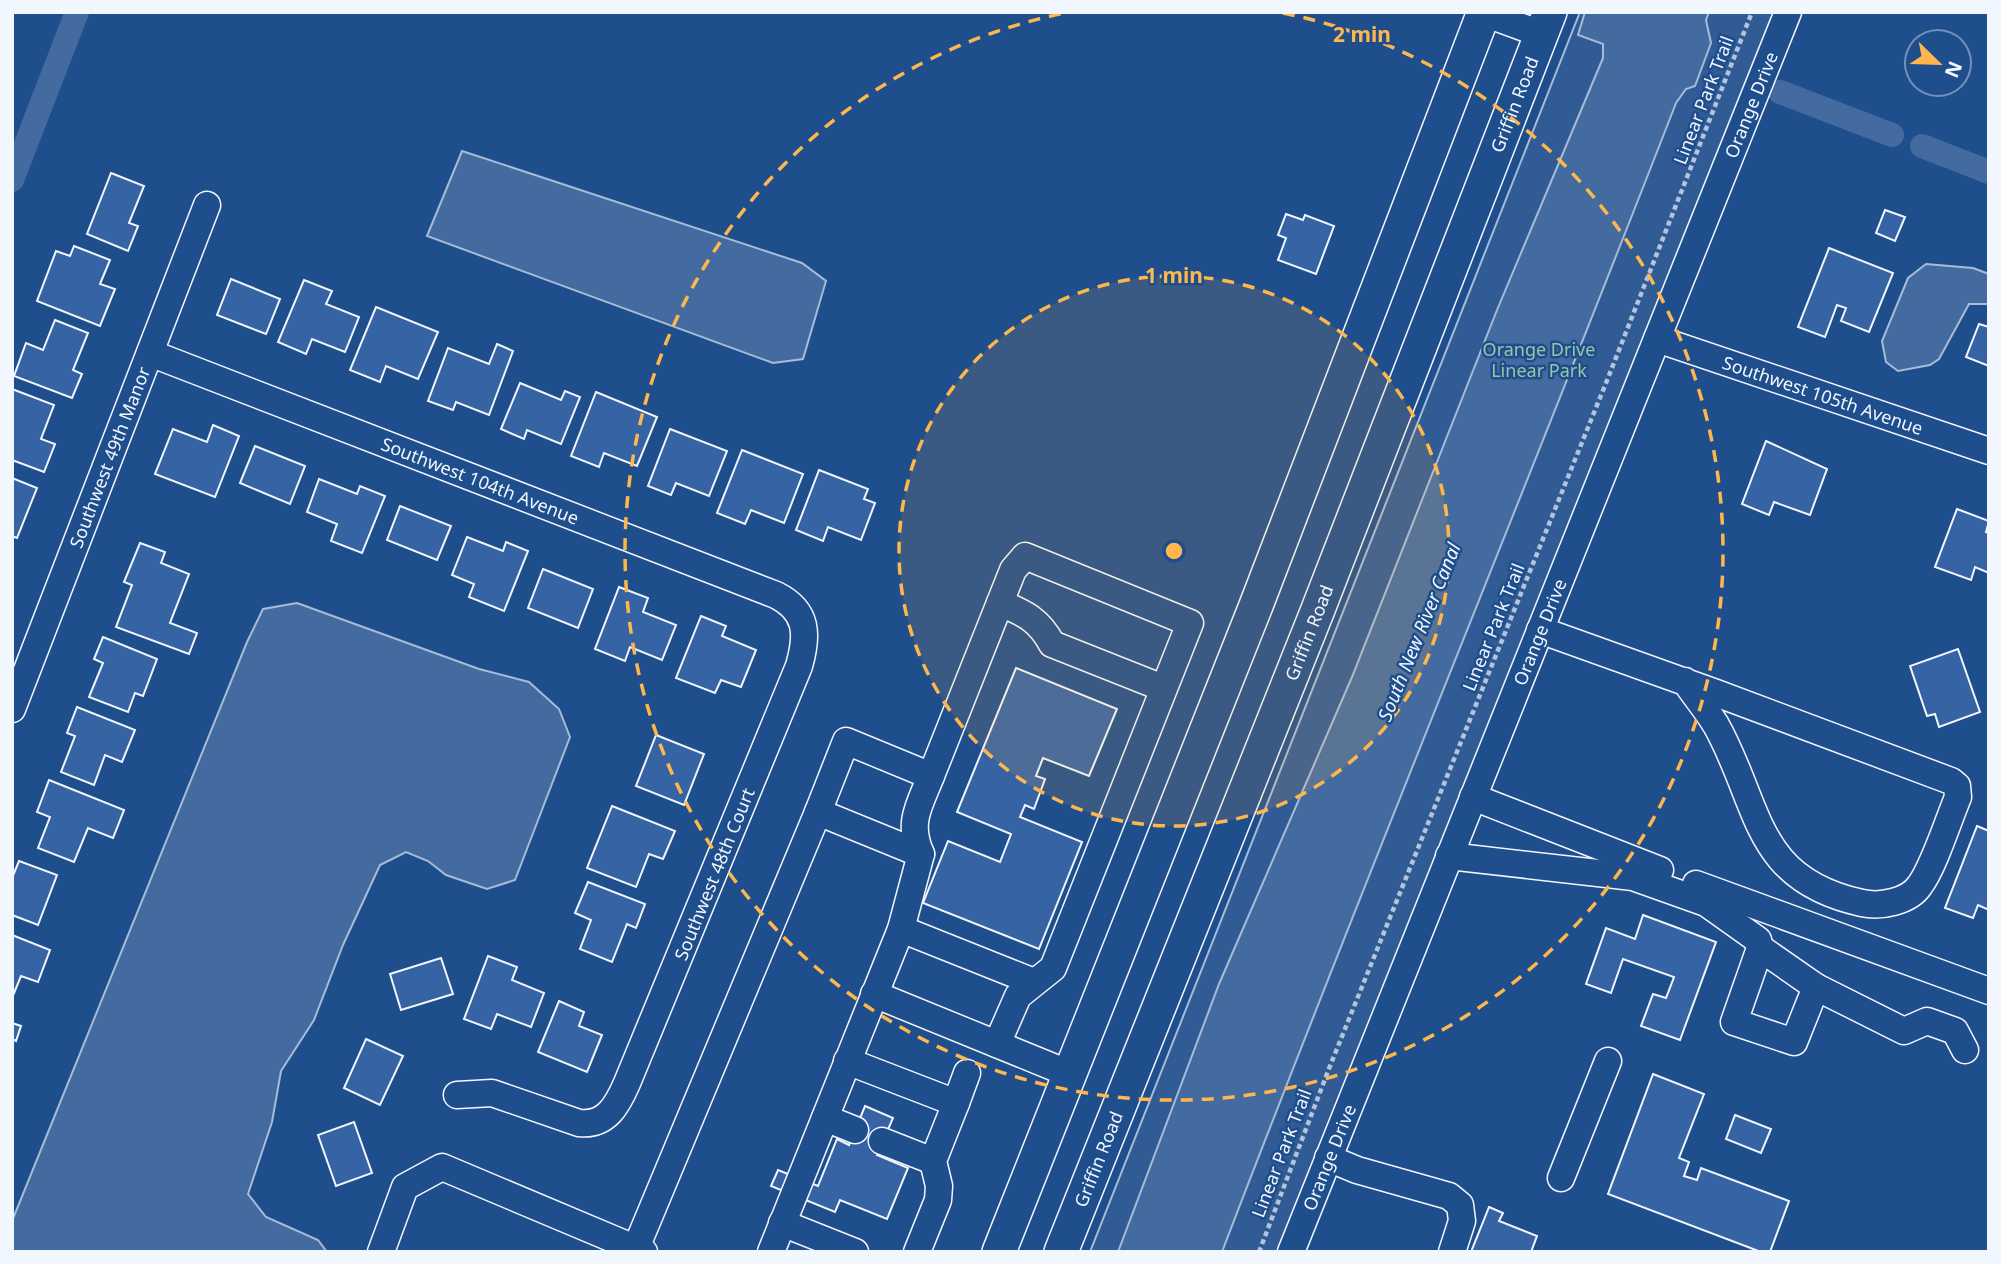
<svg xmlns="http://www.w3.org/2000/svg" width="2001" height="1264" font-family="'Noto Sans',sans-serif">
	<rect width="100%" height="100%" fill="#1f4e8c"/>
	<!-- green -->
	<path fill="#305b95" stroke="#a8bbd7" stroke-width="2" d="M 1580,12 L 1774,12 L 1279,1252 L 1090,1252 Z"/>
	<!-- water -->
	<g fill="#446ba0" stroke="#a8bbd7" stroke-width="2">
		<path d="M 1585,12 L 1709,12 L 1706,20 L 1711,43 L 1695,86 L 1686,89 L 1676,103 C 1527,487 1369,867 1222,1252 L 1118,1252 L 1219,984 L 1352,677 L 1497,310 L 1603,58 L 1603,44 L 1578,35 Z"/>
		<path d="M 462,151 L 802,263 L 826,281 L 803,359 L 773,363 L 427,236 Z"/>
		<path d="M 1926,264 L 1973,268 L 1989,274 L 1989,304 L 1969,304 L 1939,359 L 1930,365 L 1898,371 L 1886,362 L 1882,341 L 1908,278 Z"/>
		<path d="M 297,603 L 479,669 L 529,682 L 559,709 L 570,737 L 515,880 L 487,889 L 446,875 L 428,861 L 406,852 L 380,865 L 343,945 L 314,1020 L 281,1071 L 272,1122 L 248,1194 L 266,1217 L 318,1240 L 327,1252 L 12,1252 L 12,1221 L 247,642 L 263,609 Z"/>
	</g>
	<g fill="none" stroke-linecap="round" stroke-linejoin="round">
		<!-- canal -->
		<g stroke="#446ba0" stroke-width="24">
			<path d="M 1780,92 L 1892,135"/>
			<path d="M 1922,146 L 1989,172"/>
			<path d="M 12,180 L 77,12"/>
		</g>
	</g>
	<!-- building -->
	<g fill="#3563a3" stroke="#f2f6ff" stroke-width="2">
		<path d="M 111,173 L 144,186 L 129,223 L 138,226 L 128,251 L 87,234 Z"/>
		<path d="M 1885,210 L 1905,217 L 1895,241 L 1876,233 Z"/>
		<path d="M 1286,214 L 1303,220 L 1305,215 L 1334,226 L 1316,274 L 1278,260 L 1286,238 L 1278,235 Z"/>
		<path d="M 74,246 L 110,260 L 100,284 L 115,289 L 100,326 L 37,301 L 56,251 L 70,256 Z"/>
		<path d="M 1829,248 L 1893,273 L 1869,332 L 1841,321 L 1846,308 L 1837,305 L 1825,337 L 1798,327 Z"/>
		<path d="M 231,279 L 280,299 L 266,334 L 217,315 Z"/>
		<path d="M 304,280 L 332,291 L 326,304 L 359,317 L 345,352 L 312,339 L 306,354 L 278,342 Z"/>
		<path d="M 376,307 L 438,332 L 418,379 L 386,366 L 380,382 L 350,370 Z"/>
		<path d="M 55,320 L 88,333 L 73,370 L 82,374 L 72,398 L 14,376 L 26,343 L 43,350 Z"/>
		<path d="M 1979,324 L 1989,327 L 1989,366 L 1966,357 Z"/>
		<path d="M 497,344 L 513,351 L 489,415 L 456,402 L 453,410 L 428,401 L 448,348 L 489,364 Z"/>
		<path d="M 520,383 L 561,400 L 565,391 L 580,397 L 561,444 L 527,430 L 524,439 L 501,429 Z"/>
		<path d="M 12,389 L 54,405 L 41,439 L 55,444 L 44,472 L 12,460 Z"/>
		<path d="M 596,392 L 657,417 L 637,466 L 604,453 L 599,467 L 571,456 Z"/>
		<path d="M 213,425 L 239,436 L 215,497 L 155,474 L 173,429 L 207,442 Z"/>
		<path d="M 670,429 L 727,451 L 709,496 L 676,483 L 671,495 L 648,486 Z"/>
		<path d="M 1766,441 L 1827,469 L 1810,515 L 1774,502 L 1769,515 L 1742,504 Z"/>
		<path d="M 255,446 L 305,466 L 290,504 L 240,483 Z"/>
		<path d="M 742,450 L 803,474 L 784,523 L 751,510 L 745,524 L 717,513 Z"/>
		<path d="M 819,470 L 868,489 L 864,499 L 875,503 L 861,540 L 828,527 L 823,541 L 796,530 Z"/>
		<path d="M 12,478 L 37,488 L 17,538 L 12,536 Z"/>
		<path d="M 319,479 L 357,494 L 360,486 L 385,496 L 362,553 L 331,541 L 337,524 L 307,512 Z"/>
		<path d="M 400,506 L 451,526 L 437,560 L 387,540 Z"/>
		<path d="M 1957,509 L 1989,521 L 1986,532 L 1989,533 L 1989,573 L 1975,567 L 1971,580 L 1935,567 Z"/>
		<path d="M 467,537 L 503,551 L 506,542 L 528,551 L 504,611 L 469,597 L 474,584 L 452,575 Z"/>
		<path d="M 140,543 L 165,552 L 161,563 L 189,574 L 170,623 L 197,633 L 189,654 L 116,627 L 132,585 L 124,582 Z"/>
		<path d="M 543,569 L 593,589 L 578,628 L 528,608 Z"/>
		<path d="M 619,587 L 648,598 L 643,612 L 676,625 L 662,660 L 630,647 L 625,661 L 595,649 Z"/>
		<path d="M 701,616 L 726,626 L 722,636 L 756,650 L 741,687 L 721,680 L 715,693 L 676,678 Z"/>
		<path d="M 103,637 L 157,659 L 143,696 L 135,693 L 128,712 L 89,697 L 103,663 L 94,659 Z"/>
		<path d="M 1958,649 L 1980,712 L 1939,727 L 1935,714 L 1927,716 L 1910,666 Z"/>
		<path d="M 1016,668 L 1117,709 L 1089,776 L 1043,758 L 1036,776 L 1045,779 L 1034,809 L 1025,805 L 1020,817 L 1082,842 L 1039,949 L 923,903 L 948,841 L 1000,862 L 1011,834 L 957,812 Z"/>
		<path d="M 77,707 L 135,730 L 122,762 L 105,755 L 94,785 L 61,772 L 75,736 L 67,733 Z"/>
		<path d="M 656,735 L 704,754 L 684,805 L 636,786 Z"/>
		<path d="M 49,780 L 124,810 L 113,838 L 88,828 L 74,862 L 38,848 L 50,817 L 37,812 Z"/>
		<path d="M 612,806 L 675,831 L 663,859 L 649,854 L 636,887 L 587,868 Z"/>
		<path d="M 1977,826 L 1989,831 L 1989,910 L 1978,905 L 1973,918 L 1945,908 Z"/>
		<path d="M 19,861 L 57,875 L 38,925 L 12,915 L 12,878 Z"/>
		<path d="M 588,882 L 645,904 L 636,928 L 627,924 L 612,962 L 580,949 L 591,920 L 575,913 Z"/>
		<path d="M 1643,915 L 1716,942 L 1680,1040 L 1641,1026 L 1653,994 L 1666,998 L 1674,977 L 1623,959 L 1611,993 L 1586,984 L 1606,928 L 1635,939 Z"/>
		<path d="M 12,935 L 50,950 L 38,982 L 21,976 L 12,998 Z"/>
		<path d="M 488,956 L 517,967 L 512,980 L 544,993 L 531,1027 L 497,1014 L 491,1029 L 464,1019 Z"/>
		<path d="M 441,958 L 453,994 L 401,1010 L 390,974 Z"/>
		<path d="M 559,1001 L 584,1012 L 579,1026 L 602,1035 L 587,1072 L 538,1052 Z"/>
		<path d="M 12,1023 L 21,1026 L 16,1041 L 12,1039 Z"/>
		<path d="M 366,1039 L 403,1056 L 380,1105 L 344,1088 Z"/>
		<path d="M 1653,1074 L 1704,1094 L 1679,1158 L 1689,1162 L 1684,1176 L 1697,1180 L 1701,1168 L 1789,1201 L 1770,1252 L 1761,1252 L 1608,1194 Z"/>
		<path d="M 865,1106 L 893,1118 L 877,1155 L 908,1168 L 887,1219 L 840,1200 L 835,1212 L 771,1186 L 778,1170 L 818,1186 L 837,1139 L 849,1145 Z"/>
		<path d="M 1735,1115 L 1771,1129 L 1761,1153 L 1726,1139 Z"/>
		<path d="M 354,1122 L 372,1173 L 336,1186 L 318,1135 Z"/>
		<path d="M 1489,1207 L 1503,1213 L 1499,1221 L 1537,1236 L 1531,1252 L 1471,1252 Z"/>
	</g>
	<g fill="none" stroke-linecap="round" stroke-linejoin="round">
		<!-- minor casing -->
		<g stroke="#f2f6ff" stroke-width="29">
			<g id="minor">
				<path d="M 1481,12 L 1541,34"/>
				<path id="s1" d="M 1657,339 L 1989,451"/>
				<path id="s2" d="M 150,353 L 776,595 C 808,611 808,635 799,666 L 627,1083 C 617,1106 606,1126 579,1123 L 492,1093 L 457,1095"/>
				<path d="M 1000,603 C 1025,613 1039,620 1052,644 L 1163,688"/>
				<path d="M 1540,630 L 1716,693 L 1951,781 L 1957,786 L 1958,797 C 1948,821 1934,866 1920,885 C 1909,902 1880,907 1862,903 C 1752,879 1761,805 1716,725 C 1707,710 1695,696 1685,681"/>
				<path id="s3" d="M 12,709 L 207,205"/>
				<path d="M 931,776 L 1013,570 L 1025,556 L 1190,623 L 1053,968 L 1018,996 L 997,1044"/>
				<path d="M 1473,797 L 1660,870"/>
				<path d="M 818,812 L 846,741 L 931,776 C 919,806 907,823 921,854"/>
				<path d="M 1449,856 L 1633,877 L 1706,903 L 1758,940 L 1760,948 L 1734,1022 L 1794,1042 L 1816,987 L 1760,948"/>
				<path d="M 1696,884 L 1989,991"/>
				<path d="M 901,929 L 1034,982"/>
				<path d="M 1816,987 L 1904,1031 L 1927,1021 L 1955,1031 L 1965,1050"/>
				<path d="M 874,994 L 1070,1074"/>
				<path d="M 847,1061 L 956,1103 L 933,1161 L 939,1186 L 938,1200 L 917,1252"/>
				<path d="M 956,1103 L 967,1073"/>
				<path d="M 825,1118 L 855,1130"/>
				<path d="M 882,1141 L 933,1161"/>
				<path d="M 1328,1158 L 1357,1170 L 1449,1196 L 1460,1205 L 1462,1221 L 1452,1252"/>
				<path d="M 1561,1178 L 1608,1061"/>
				<path d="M 782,1223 L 855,1252"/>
				<path d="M 636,1248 L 818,812 L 921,854 L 901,929 L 771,1252"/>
				<path d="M 381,1252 L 405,1187 L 442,1167 L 644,1252"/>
				<path id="s4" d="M 1291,1252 L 1788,12"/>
			</g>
		</g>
		<!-- major casing -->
		<g stroke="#f2f6ff" stroke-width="36">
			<g id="major">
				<path d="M 999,1252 L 1257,603 L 1484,12"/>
				<path id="s5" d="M 1061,1252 L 1317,612 L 1550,12"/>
			</g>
		</g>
		<!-- path -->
		<path stroke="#b3c4dc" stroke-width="4.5" stroke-dasharray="5 3.5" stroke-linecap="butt" d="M 1259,1252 L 1330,1066 L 1608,378 L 1752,12"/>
		<!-- minor -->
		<use href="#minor" stroke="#1f4e8c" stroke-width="26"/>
		<!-- major -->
		<use href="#major" stroke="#1f4e8c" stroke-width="33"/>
	</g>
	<!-- distance rings -->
	<circle cx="1174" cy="551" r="275" fill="#ffb74d" fill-opacity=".12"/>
	<g fill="none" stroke="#ffb74d" stroke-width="3.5" stroke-dasharray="12 9">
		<circle cx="1174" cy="551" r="275"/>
		<path d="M1283 13A549 549 0 1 1 1065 13"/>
	</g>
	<g text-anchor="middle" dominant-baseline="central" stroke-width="5" stroke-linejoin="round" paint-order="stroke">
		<!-- street labels -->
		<g font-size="18" fill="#f2f6ff" stroke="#1f4e8c">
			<text transform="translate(1703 100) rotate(-69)">Linear Park Trail</text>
			<text stroke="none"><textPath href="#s5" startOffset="1234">Griffin Road</textPath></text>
			<text stroke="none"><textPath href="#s4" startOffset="1236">Orange Drive</textPath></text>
			<text stroke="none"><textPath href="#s1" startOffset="175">Southwest 105th Avenue</textPath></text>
			<text stroke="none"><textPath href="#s3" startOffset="270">Southwest 49th Manor</textPath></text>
			<text stroke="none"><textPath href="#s2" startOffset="354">Southwest 104th Avenue</textPath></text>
			<text transform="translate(1493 627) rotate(-68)">Linear Park Trail</text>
			<text stroke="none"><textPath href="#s4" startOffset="668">Orange Drive</textPath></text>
			<text stroke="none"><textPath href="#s5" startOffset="667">Griffin Road</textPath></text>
			<text transform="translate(714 874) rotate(-68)">Southwest 48th Court</text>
			<text transform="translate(1281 1153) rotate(-69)">Linear Park Trail</text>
			<text stroke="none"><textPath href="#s4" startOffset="102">Orange Drive</textPath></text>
			<text stroke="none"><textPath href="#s5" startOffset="100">Griffin Road</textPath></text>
		</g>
		<!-- park labels -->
		<g font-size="18" fill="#97c8a6" stroke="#1f4e8c">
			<text x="1539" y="349">Orange Drive<tspan x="1539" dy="21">Linear Park</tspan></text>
		</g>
		<!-- water labels -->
		<g font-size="19" font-style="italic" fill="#f2f6ff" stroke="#1f4e8c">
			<text transform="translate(1419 632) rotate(-68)">South New River Canal</text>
		</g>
	</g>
	<circle cx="1174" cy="551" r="10" fill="#ffb74d" stroke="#1f4e8c" stroke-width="3.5"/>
	<g font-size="21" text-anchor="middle" font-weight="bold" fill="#ffb74d" stroke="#1f4e8c" stroke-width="5" stroke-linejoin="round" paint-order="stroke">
		<text x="1362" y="42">2 min</text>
		<text x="1174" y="283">1 min</text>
	</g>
	<!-- border -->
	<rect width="2001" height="1264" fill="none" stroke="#f2f6ff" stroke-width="28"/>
	<!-- north arrow -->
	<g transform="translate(1938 63) rotate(113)"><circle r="33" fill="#1f4e8c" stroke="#7391ba" stroke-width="2"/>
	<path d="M0-5L12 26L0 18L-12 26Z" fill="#ffb74d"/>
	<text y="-10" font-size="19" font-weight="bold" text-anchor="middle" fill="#f2f6ff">N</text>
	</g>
</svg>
